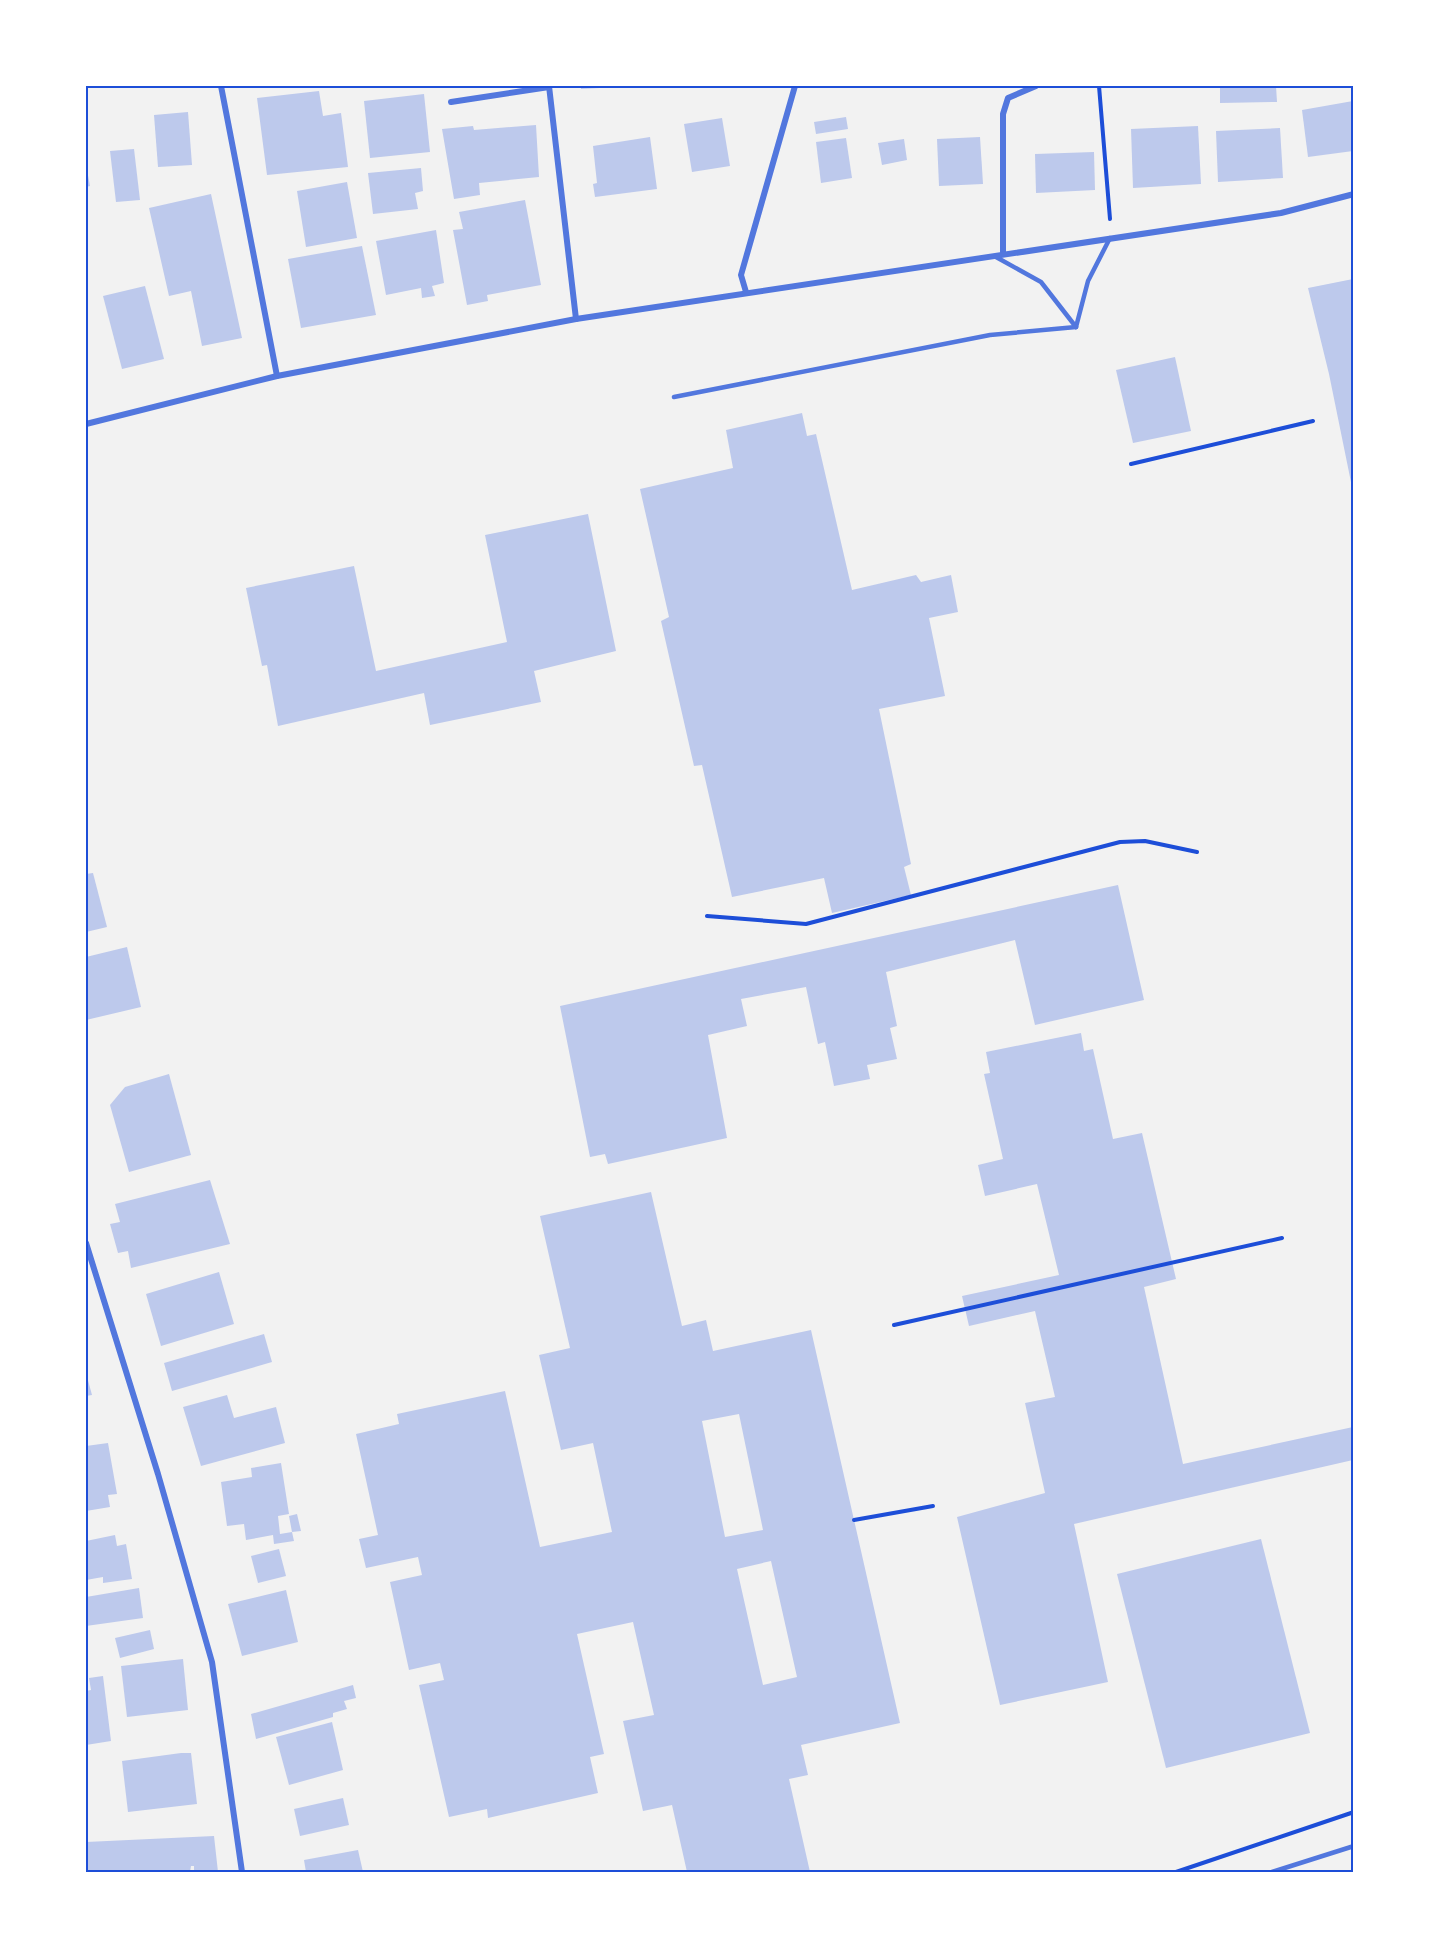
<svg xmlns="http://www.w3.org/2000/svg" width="1439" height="1958" font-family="Poppins,sans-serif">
	<rect width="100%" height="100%" fill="#f2f2f2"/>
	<!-- building -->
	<g fill="#bdc9ec" fill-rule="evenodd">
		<path d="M 581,86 L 618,86 L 618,87 L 581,89 Z"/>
		<path d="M 1220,86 L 1276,86 L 1277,102 L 1220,103 Z"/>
		<path d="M 319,91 L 323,116 L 341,113 L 348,167 L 267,175 L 257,98 Z"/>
		<path d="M 424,94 L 430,152 L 370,158 L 364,101 Z"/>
		<path d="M 1353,101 L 1353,151 L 1308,157 L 1302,110 Z"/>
		<path d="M 188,112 L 192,165 L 158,167 L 154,115 Z"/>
		<path d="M 846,117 L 848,129 L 816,134 L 814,122 Z"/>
		<path d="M 722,118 L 730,166 L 692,172 L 684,124 Z"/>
		<path d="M 536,125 L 539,177 L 479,183 L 480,195 L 454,199 L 442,129 L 473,126 L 474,130 Z"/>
		<path d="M 1198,126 L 1201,184 L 1133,188 L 1131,129 Z"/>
		<path d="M 1280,128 L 1283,178 L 1218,182 L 1216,131 Z"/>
		<path d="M 650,137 L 657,189 L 595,197 L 593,184 L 597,183 L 593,146 Z"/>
		<path d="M 980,137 L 983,184 L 939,186 L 937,139 Z"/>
		<path d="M 846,138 L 852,178 L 821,183 L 816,142 Z"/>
		<path d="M 904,139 L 907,160 L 882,165 L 878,143 Z"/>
		<path d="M 134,149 L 140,200 L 116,202 L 110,151 Z"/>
		<path d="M 1094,152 L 1095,190 L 1036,193 L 1035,154 Z"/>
		<path d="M 86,165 L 90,186 L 86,187 Z"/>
		<path d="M 421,168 L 423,191 L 415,193 L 418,209 L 373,214 L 368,173 Z"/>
		<path d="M 347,182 L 357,238 L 306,247 L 297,191 Z"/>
		<path d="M 211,194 L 242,338 L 202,346 L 191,291 L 169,296 L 149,208 Z"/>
		<path d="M 525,200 L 541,285 L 487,295 L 488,301 L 467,305 L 453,230 L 463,229 L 459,212 Z"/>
		<path d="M 436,230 L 444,283 L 432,286 L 435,296 L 422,298 L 421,288 L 386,295 L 376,241 Z"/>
		<path d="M 362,246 L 376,315 L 301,328 L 288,259 Z"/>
		<path d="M 1353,279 L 1353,492 L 1329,374 L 1308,288 Z"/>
		<path d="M 145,286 L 164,359 L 122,369 L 103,296 Z"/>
		<path d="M 1175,357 L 1191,431 L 1133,443 L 1116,370 Z"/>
		<path d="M 802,413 L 807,436 L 816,434 L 852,590 L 916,575 L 921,582 L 951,575 L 958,612 L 929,618 L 945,696 L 879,709 L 911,864 L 904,867 L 911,895 L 832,913 L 824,878 L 732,897 L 702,765 L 694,766 L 661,621 L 669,617 L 640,489 L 733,468 L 726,430 Z"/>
		<path d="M 588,514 L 616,651 L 534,671 L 541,702 L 430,725 L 424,693 L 278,726 L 267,665 L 262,666 L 246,588 L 354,566 L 376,671 L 507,642 L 485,535 Z"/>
		<path d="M 93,873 L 107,927 L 86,932 L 86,874 Z"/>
		<path d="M 1118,885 L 1144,1000 L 1035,1025 L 1015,940 L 886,972 L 897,1026 L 890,1028 L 897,1059 L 867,1065 L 870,1079 L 834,1086 L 825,1042 L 818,1044 L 806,987 L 741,999 L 747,1026 L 708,1035 L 727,1138 L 608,1164 L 605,1154 L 590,1157 L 560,1006 Z"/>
		<path d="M 127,947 L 141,1007 L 86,1020 L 86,957 Z"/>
		<path d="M 1081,1033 L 1084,1051 L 1093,1049 L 1113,1139 L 1142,1133 L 1176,1279 L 1144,1287 L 1183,1464 L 1353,1427 L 1353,1460 L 1074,1524 L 1108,1682 L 1000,1705 L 957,1517 L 1045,1493 L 1025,1403 L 1055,1397 L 1035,1311 L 969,1326 L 962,1296 L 1059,1275 L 1037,1184 L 985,1196 L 978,1165 L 1003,1159 L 984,1074 L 990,1073 L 986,1052 Z"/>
		<path d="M 169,1074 L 191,1155 L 129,1172 L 110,1105 L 125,1087 Z"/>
		<path d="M 210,1180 L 230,1244 L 131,1268 L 128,1251 L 118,1253 L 110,1224 L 120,1222 L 115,1204 Z"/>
		<path d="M 651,1192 L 682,1326 L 706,1320 L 713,1351 L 811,1330 L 900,1723 L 801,1745 L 808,1775 L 789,1779 L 810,1872 L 687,1872 L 672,1805 L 643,1811 L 623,1721 L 654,1715 L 633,1622 L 577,1634 L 604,1754 L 590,1757 L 598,1793 L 488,1818 L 487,1809 L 449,1817 L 419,1685 L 444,1680 L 440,1663 L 409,1670 L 390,1582 L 422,1575 L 418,1557 L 366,1568 L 359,1539 L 378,1535 L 356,1434 L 399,1424 L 397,1414 L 505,1391 L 540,1547 L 612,1532 L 593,1443 L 561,1450 L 539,1355 L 570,1348 L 540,1216 ZM 739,1414 L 763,1530 L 725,1537 L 702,1421 ZM 771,1561 L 797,1677 L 763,1685 L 737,1569 Z"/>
		<path d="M 219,1272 L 234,1324 L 161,1346 L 146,1294 Z"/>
		<path d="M 264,1334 L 272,1362 L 172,1391 L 164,1363 Z"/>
		<path d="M 86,1373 L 92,1395 L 86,1396 Z"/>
		<path d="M 227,1395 L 234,1418 L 276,1407 L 285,1443 L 201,1466 L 183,1407 Z"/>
		<path d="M 108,1443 L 117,1494 L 108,1495 L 110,1507 L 86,1511 L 86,1446 Z"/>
		<path d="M 281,1463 L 289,1514 L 278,1516 L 280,1534 L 292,1532 L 289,1516 L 297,1514 L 301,1531 L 292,1532 L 294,1541 L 274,1544 L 273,1535 L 246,1540 L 244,1524 L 227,1526 L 221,1482 L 252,1477 L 251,1468 Z"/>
		<path d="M 115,1535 L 117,1546 L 126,1544 L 132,1579 L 103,1583 L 103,1577 L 86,1580 L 86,1541 Z"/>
		<path d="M 1261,1539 L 1310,1733 L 1166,1768 L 1117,1574 Z"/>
		<path d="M 279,1549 L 286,1576 L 258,1583 L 251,1556 Z"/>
		<path d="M 139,1588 L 143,1618 L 86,1626 L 86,1597 Z"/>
		<path d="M 286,1590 L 298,1642 L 242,1656 L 228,1604 Z"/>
		<path d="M 150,1630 L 154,1649 L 120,1658 L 115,1638 Z"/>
		<path d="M 183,1659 L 188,1710 L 127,1717 L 121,1666 Z"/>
		<path d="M 103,1676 L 111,1741 L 86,1745 L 86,1691 L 91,1690 L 89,1678 Z"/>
		<path d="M 353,1685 L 356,1698 L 344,1701 L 347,1709 L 333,1713 L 333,1717 L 256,1739 L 251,1714 Z"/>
		<path d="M 332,1722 L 343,1770 L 289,1785 L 276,1737 Z"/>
		<path d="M 181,1753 L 191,1753 L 197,1804 L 128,1812 L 122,1761 Z"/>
		<path d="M 343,1798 L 349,1825 L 300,1836 L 294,1809 Z"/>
		<path d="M 214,1836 L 218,1872 L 194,1872 L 194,1866 L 191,1866 L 190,1872 L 86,1872 L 86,1842 Z"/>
		<path d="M 358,1850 L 363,1872 L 306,1872 L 304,1860 Z"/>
	</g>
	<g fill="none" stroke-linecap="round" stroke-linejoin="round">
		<!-- path -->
		<g stroke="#1d4ed8" stroke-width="4">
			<path d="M 1099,86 L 1110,219"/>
			<path d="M 1131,464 L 1313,421"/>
			<path d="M 707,916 L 806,924 L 1120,842 L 1145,841 L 1197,852"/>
			<path d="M 894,1325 L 1282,1238"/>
			<path d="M 854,1520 L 933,1506"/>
			<path d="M 1176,1872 L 1354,1812"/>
		</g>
		<!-- service -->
		<g stroke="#5277de" stroke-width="4.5">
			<path d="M 996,257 L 1041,282 L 1076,327"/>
			<path d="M 1076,327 L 1088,281 L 1110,238"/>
			<path d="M 674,397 L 990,335 L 1076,327"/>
			<path d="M 1272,1872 L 1354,1846"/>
		</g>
		<!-- minor -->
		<g stroke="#5277de" stroke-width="6">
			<path d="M 221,86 L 277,376"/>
			<path d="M 549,86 L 576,319"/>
			<path d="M 451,102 L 549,87"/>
			<path d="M 1003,254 L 1003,114 L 1008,98 L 1036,86"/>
			<path d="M 746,292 L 741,275 L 795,86"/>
			<path d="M 86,424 L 277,376 L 576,319 L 1281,213 L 1354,194"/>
			<path d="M 86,1243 L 158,1474 L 212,1662 L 242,1872"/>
		</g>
	</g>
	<!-- border -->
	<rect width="1439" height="1958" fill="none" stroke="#ffffff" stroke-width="174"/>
	<rect x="87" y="87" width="1265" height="1784" fill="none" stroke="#1d4ed8" stroke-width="2"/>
</svg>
